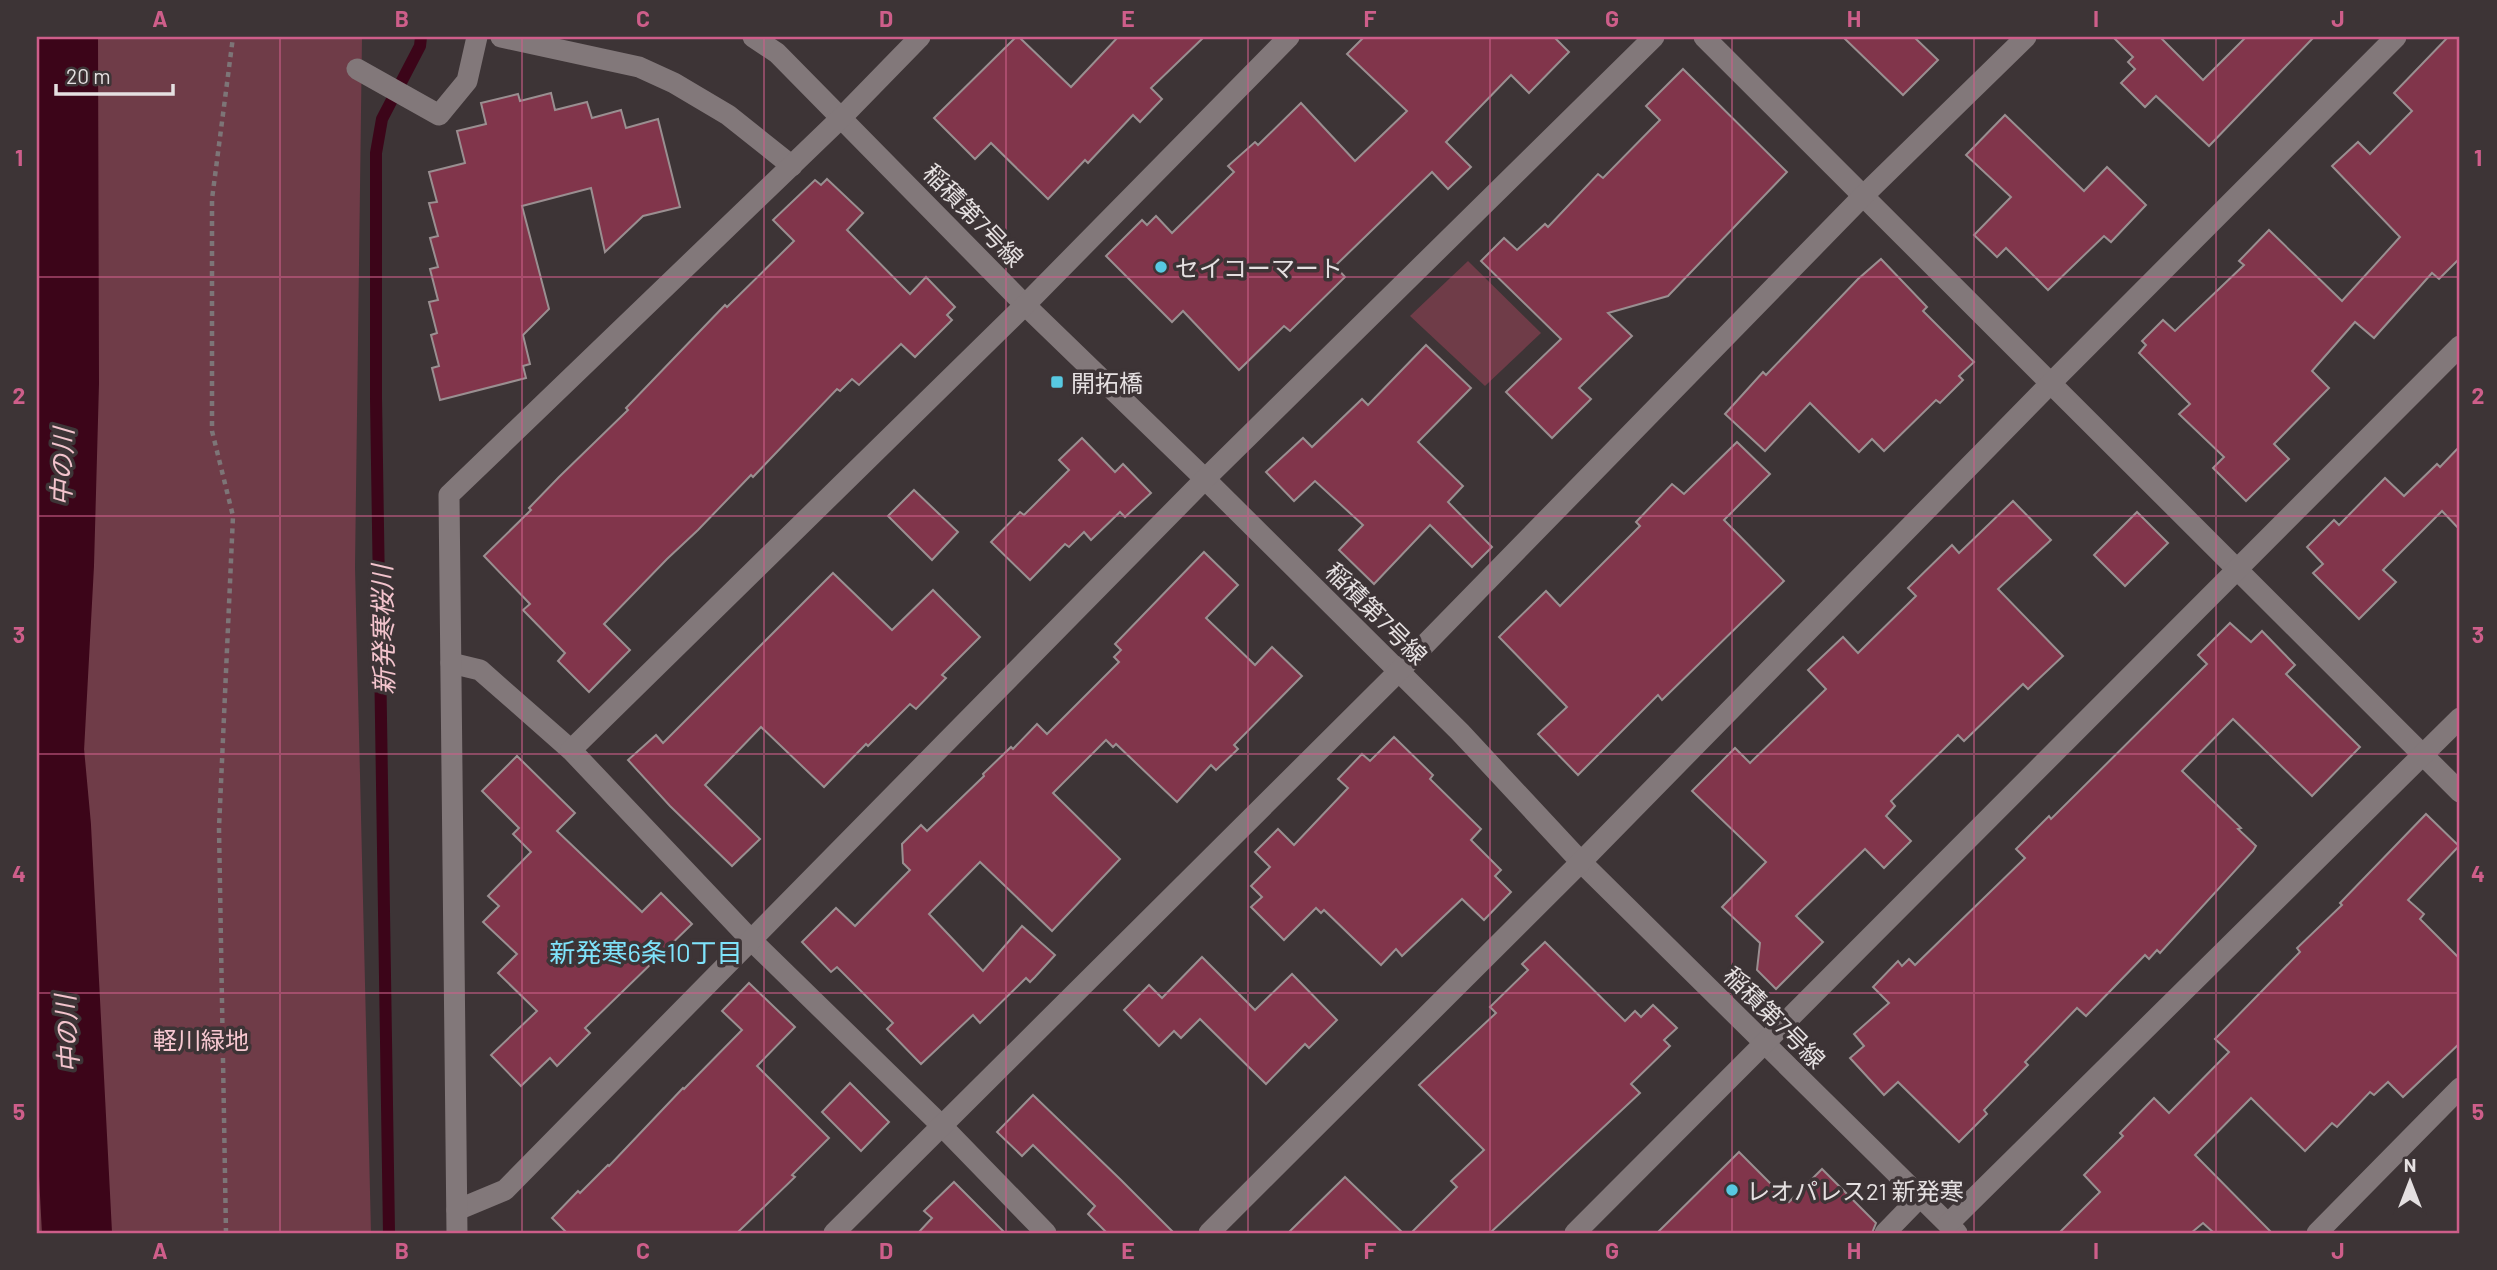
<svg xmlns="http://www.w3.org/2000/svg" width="2497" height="1270" font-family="Barlow,'Noto Sans JP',sans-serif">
	<rect width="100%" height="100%" fill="#3d3436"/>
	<!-- green -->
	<g fill="#6f3c48">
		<path d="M 37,37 L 362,37 L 355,567 L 371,1233 L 37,1233 Z"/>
		<path d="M 1468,261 L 1541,333 L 1485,386 L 1410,316 Z"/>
	</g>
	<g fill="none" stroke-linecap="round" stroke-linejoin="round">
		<!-- stream -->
		<path stroke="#3c0519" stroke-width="12" d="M 389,1233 L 376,398 L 376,153 L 382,119 L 420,46 L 421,37"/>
		<!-- river -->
		<path stroke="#3c0519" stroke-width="70" d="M 63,37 L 64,383 L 59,565 L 49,750 L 56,826 L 77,1233"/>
	</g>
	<!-- building -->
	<g fill="#81354b" stroke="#9a8f91" stroke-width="2">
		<path d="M 1016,37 L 1019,37 L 1071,87 L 1118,37 L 1204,37 L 1151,88 L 1162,99 L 1140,122 L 1133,115 L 1088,163 L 1085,160 L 1048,199 L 991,143 L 975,159 L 934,118 Z"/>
		<path d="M 1364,37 L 1554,37 L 1569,52 L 1529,93 L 1511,75 L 1446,142 L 1471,167 L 1448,189 L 1432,172 L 1335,266 L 1345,277 L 1290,331 L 1284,326 L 1239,370 L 1183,311 L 1172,322 L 1106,256 L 1142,220 L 1147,225 L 1156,216 L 1172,233 L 1234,172 L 1228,166 L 1255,142 L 1258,145 L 1301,103 L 1355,161 L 1407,111 L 1347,54 Z"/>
		<path d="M 1843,37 L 1914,37 L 1938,60 L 1903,95 Z"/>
		<path d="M 2113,37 L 2160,37 L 2203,80 L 2246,37 L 2314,37 L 2209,146 L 2156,96 L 2145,107 L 2121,83 L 2135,69 L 2128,62 L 2133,57 Z"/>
		<path d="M 2448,37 L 2460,37 L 2460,258 L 2439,279 L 2432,273 L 2374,338 L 2355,322 L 2312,371 L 2329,388 L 2274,444 L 2289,459 L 2246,501 L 2213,468 L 2224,457 L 2179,414 L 2190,404 L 2139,353 L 2146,345 L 2142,341 L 2163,320 L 2175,331 L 2244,265 L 2239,261 L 2269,230 L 2342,301 L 2400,237 L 2332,166 L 2358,142 L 2370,154 L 2412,111 L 2394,93 Z"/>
		<path d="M 1683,69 L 1787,172 L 1668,296 L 1608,313 L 1632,336 L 1579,388 L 1591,399 L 1552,438 L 1506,392 L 1561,339 L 1481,261 L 1504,238 L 1517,250 L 1545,224 L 1548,227 L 1598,174 L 1603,178 L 1660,120 L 1646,106 Z"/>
		<path d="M 551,93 L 555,110 L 587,102 L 592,118 L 621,110 L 626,128 L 658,119 L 680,207 L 643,216 L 605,252 L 591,188 L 522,206 L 549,309 L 523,335 L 530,364 L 523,366 L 526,378 L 440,400 L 432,368 L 439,366 L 431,335 L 437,333 L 429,302 L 438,300 L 430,269 L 438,267 L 430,238 L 438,236 L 429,203 L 437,202 L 429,172 L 465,163 L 457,131 L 486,124 L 481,103 L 518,94 L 520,101 Z"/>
		<path d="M 2005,115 L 2084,191 L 2107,167 L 2146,205 L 2111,242 L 2104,236 L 2048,290 L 2006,248 L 1997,257 L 1974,235 L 2011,197 L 1966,155 Z"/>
		<path d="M 827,179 L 863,213 L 847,230 L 910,294 L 926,277 L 955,307 L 947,315 L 952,320 L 915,357 L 901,344 L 859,385 L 852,379 L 840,391 L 837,389 L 753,477 L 751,475 L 698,530 L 667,559 L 604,624 L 630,650 L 589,692 L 558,661 L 565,653 L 523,610 L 530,604 L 484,556 L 531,510 L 529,508 L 559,477 L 628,410 L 626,408 L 725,305 L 727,307 L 794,241 L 773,220 L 815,180 L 821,185 Z"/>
		<path d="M 1881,259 L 1927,307 L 1923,311 L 1974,362 L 1959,376 L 1963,380 L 1940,403 L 1936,400 L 1884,451 L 1872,439 L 1859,452 L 1810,403 L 1765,451 L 1725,414 L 1763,372 L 1766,375 L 1858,279 Z"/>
		<path d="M 1426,345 L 1471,388 L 1418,442 L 1463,486 L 1448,502 L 1492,547 L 1472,567 L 1430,525 L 1374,584 L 1339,550 L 1363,525 L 1315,481 L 1294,501 L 1266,472 L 1303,438 L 1312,447 L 1362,399 L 1368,405 Z"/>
		<path d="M 1082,438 L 1115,472 L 1123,464 L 1151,493 L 1125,517 L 1120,512 L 1091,540 L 1084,532 L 1069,547 L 1065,544 L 1030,580 L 991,542 L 1020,512 L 1024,515 L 1069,470 L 1059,460 Z"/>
		<path d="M 1737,442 L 1770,474 L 1724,520 L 1784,581 L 1662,700 L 1658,695 L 1578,775 L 1538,734 L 1567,707 L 1499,637 L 1546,591 L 1560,606 L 1640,526 L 1636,522 L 1672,484 L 1684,494 Z"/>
		<path d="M 2460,446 L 2460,530 L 2442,511 L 2383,570 L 2396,582 L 2359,619 L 2313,573 L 2323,564 L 2307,547 L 2334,520 L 2339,525 L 2385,478 L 2404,496 L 2437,464 L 2440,467 Z"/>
		<path d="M 914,490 L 958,532 L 932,560 L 888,516 Z"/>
		<path d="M 2013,501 L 2051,540 L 1998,589 L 2063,656 L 2028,689 L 2023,684 L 1964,741 L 1958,735 L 1891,801 L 1895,806 L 1886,816 L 1911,841 L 1884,868 L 1865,849 L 1796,916 L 1823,942 L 1776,989 L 1757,970 L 1760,943 L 1722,907 L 1766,862 L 1692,791 L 1735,748 L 1750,763 L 1826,689 L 1808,670 L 1843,637 L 1858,653 L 1916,596 L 1908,588 L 1952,545 L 1959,553 Z"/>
		<path d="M 2137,512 L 2168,543 L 2125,586 L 2094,555 Z"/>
		<path d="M 1204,552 L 1238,585 L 1206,618 L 1255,665 L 1272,647 L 1302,676 L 1234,745 L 1238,749 L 1216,770 L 1211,765 L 1177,802 L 1116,744 L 1113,747 L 1106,740 L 1053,793 L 1120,859 L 1052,931 L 980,862 L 929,914 L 983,971 L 1022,926 L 1055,955 L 1035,977 L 1030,982 L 1026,978 L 980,1023 L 973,1015 L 921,1064 L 887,1029 L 893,1023 L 837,967 L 831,972 L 802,942 L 836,908 L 855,926 L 910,870 L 903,863 L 902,844 L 921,825 L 927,831 L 984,776 L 983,774 L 1011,747 L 1013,749 L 1037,724 L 1047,734 L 1119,662 L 1114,657 L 1121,650 L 1115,644 Z"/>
		<path d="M 833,573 L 892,630 L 933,590 L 980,637 L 942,675 L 946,678 L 916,709 L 910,704 L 868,746 L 866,744 L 824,787 L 761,727 L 705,785 L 760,839 L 732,866 L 670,806 L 628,760 L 656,735 L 663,743 Z"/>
		<path d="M 2230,623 L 2251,642 L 2262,631 L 2295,665 L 2286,674 L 2360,747 L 2312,796 L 2233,719 L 2182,771 L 2241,828 L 2238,829 L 2256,846 L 2253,851 L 2160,953 L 2157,950 L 2149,959 L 2145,955 L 2086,1016 L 2077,1008 L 2025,1062 L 2028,1065 L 1984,1110 L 1987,1114 L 1959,1142 L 1898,1082 L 1884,1095 L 1850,1058 L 1864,1046 L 1854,1034 L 1889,1003 L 1873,987 L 1898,961 L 1902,966 L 1909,959 L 1915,965 L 2025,858 L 2016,849 L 2049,816 L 2051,819 L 2207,664 L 2198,655 Z"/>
		<path d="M 1394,737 L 1433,775 L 1430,779 L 1481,829 L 1471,840 L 1501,870 L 1495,876 L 1511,892 L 1484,920 L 1462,899 L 1402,956 L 1396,949 L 1381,965 L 1324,910 L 1321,913 L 1316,908 L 1284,940 L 1251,907 L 1262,897 L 1251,886 L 1270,867 L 1255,852 L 1278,829 L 1294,845 L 1348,788 L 1338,779 L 1362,754 L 1370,761 Z"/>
		<path d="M 517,756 L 575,813 L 557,831 L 642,912 L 661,893 L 692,924 L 585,1028 L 590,1033 L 557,1066 L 550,1058 L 521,1086 L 491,1055 L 537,1011 L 498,973 L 517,954 L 483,922 L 499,906 L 488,896 L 531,852 L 513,834 L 519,828 L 482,791 Z"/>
		<path d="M 2426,814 L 2459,846 L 2408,900 L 2424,914 L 2420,919 L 2460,959 L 2460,1043 L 2403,1097 L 2388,1082 L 2374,1095 L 2370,1092 L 2337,1127 L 2332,1123 L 2305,1151 L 2251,1098 L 2195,1155 L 2272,1233 L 2214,1233 L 2203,1223 L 2191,1233 L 2059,1233 L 2100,1192 L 2084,1175 L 2123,1136 L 2120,1133 L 2154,1098 L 2169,1113 L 2229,1052 L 2215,1039 L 2300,952 L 2297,948 L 2342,905 L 2340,903 Z"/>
		<path d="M 1545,942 L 1625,1021 L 1635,1011 L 1641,1017 L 1653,1005 L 1677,1028 L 1664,1040 L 1670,1046 L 1631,1084 L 1640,1093 L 1490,1233 L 1411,1233 L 1457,1187 L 1451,1181 L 1484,1150 L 1419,1085 L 1496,1013 L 1490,1007 L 1528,970 L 1522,964 Z"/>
		<path d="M 1202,957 L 1255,1010 L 1292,974 L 1337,1020 L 1309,1048 L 1305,1044 L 1266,1084 L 1200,1019 L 1181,1038 L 1174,1031 L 1159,1046 L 1124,1010 L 1149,985 L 1162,998 Z"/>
		<path d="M 749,983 L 795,1027 L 757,1066 L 829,1138 L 792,1175 L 795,1177 L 737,1233 L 567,1233 L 552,1218 L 578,1191 L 580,1193 L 608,1165 L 609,1166 L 683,1088 L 684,1089 L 742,1030 L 722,1011 Z"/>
		<path d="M 850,1083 L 889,1122 L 861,1151 L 822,1112 Z"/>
		<path d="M 1033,1095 L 1121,1180 L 1174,1233 L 1107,1233 L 1088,1214 L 1095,1206 L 1033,1145 L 1022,1156 L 997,1132 Z"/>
		<path d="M 1739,1152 L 1789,1202 L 1822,1169 L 1876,1223 L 1872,1233 L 1657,1233 Z"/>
		<path d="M 1345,1177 L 1403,1233 L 1288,1233 Z"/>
		<path d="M 954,1182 L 1005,1233 L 918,1233 L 932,1218 L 924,1211 Z"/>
	</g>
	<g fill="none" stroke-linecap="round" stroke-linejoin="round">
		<!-- path -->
		<path stroke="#7d7577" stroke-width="4.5" stroke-dasharray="5 5" stroke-linecap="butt" d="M 226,1233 L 219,828 L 233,516 L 212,431 L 212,199 L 233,37"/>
		<!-- minor -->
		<g stroke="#82787a" stroke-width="21">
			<path d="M 501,37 L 639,67 L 674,83 L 728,115 L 792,166"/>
			<path d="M 753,37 L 777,53 L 1025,305 L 1205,479 L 1460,732 L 1581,862 L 1957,1233"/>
			<path d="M 1704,37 L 2460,792"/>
			<path d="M 357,69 L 439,115 L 467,81 L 477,37"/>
			<path d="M 451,663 L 480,670 L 571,750 L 751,940 L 942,1126 L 1046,1233"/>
			<path d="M 571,750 L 1025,305 L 1289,37"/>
			<path d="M 457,1210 L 505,1190 L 1205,479 L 1654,37"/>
			<path d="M 1948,1224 L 2460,718"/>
			<path d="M 457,1233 L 449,495 L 842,117 L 920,37"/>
			<path d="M 834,1233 L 1399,671 L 1863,196 L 2026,37"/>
			<path d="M 1209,1233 L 1581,862 L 2051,383 L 2396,37"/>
			<path d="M 1575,1233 L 2460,346"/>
			<path d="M 1885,1233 L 1920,1197"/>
			<path d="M 2317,1233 L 2460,1088"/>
		</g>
	</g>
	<!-- grid -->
	<path fill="none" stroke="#ce5e8a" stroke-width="2" stroke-opacity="0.55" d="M 280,37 L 280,1233M 522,37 L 522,1233M 764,37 L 764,1233M 1006,37 L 1006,1233M 1248,37 L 1248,1233M 1490,37 L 1490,1233M 1732,37 L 1732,1233M 1974,37 L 1974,1233M 2216,37 L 2216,1233M 37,277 L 2460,277M 37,516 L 2460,516M 37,754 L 2460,754M 37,993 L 2460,993"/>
	<!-- markers -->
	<g fill="#57c9e2" stroke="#3d3436" stroke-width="2.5">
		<circle cx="1161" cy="267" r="7"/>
		<rect x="1050" y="375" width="14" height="14" rx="3.5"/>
		<circle cx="1732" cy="1190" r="7"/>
	</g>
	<g text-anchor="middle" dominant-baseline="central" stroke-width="7" stroke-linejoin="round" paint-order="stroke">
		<!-- street labels -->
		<g font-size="24" fill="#e5e0e1" stroke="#3d3436">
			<text transform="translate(974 215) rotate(46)">稲積第7号線</text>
			<text transform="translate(1377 613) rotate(45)">稲積第7号線</text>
			<text transform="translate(1775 1017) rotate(45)">稲積第7号線</text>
		</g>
		<!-- poi labels -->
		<g font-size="24" fill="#e5e0e1" stroke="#3d3436" text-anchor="start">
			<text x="1175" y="267">セイコーマート</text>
			<text x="1071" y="382">開拓橋</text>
			<text x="1746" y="1190">レオパレス21 新発寒</text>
		</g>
		<!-- park labels -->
		<g font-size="24" fill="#f7c8d1" stroke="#3d3436">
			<text x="201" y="1039">軽川緑地</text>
		</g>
		<!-- water labels -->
		<g font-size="26" font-style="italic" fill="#f3c4cd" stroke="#3d3436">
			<text transform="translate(61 467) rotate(-88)">中の川</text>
			<text transform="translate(382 630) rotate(-91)">新発寒桜川</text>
			<text transform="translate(66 1034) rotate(-93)">中の川</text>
		</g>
		<!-- neighbourhood labels -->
		<g font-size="26" fill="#7fe4fc" stroke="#3d3436">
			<text x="646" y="951">新発寒6条10丁目</text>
		</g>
	</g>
	<!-- border -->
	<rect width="2497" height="1270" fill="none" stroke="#3d3436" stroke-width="77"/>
	<!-- north arrow -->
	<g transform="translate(2410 1182)" stroke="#3d3436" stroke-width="5" paint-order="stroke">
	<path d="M0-5L12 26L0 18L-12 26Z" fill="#e5e0e1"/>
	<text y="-10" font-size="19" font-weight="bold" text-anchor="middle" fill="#e5e0e1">N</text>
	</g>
	<!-- scale -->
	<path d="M56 84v10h117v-10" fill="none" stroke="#e5e0e1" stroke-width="3.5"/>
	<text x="66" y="84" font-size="21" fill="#e5e0e1" stroke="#3d3436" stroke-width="5" paint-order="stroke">20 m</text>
	<rect x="38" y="38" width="2420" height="1194" fill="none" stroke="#ce5e8a" stroke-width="2.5"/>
	<g font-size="23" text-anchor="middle" font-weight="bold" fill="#ce5e8a">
		<text x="160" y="27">A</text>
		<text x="402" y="27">B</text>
		<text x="643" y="27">C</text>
		<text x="886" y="27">D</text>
		<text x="1128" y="27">E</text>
		<text x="1370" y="27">F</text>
		<text x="1612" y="27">G</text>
		<text x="1854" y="27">H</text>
		<text x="2096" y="27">I</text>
		<text x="2338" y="27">J</text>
		<text x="19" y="166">1</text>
		<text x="2478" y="166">1</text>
		<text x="19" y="404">2</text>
		<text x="2478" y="404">2</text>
		<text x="19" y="643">3</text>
		<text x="2478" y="643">3</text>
		<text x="19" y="882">4</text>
		<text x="2478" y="882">4</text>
		<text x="19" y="1120">5</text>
		<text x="2478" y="1120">5</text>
		<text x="160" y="1259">A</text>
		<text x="402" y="1259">B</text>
		<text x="643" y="1259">C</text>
		<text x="886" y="1259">D</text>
		<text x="1128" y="1259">E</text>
		<text x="1370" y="1259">F</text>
		<text x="1612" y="1259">G</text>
		<text x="1854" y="1259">H</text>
		<text x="2096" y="1259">I</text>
		<text x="2338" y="1259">J</text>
	</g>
</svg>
